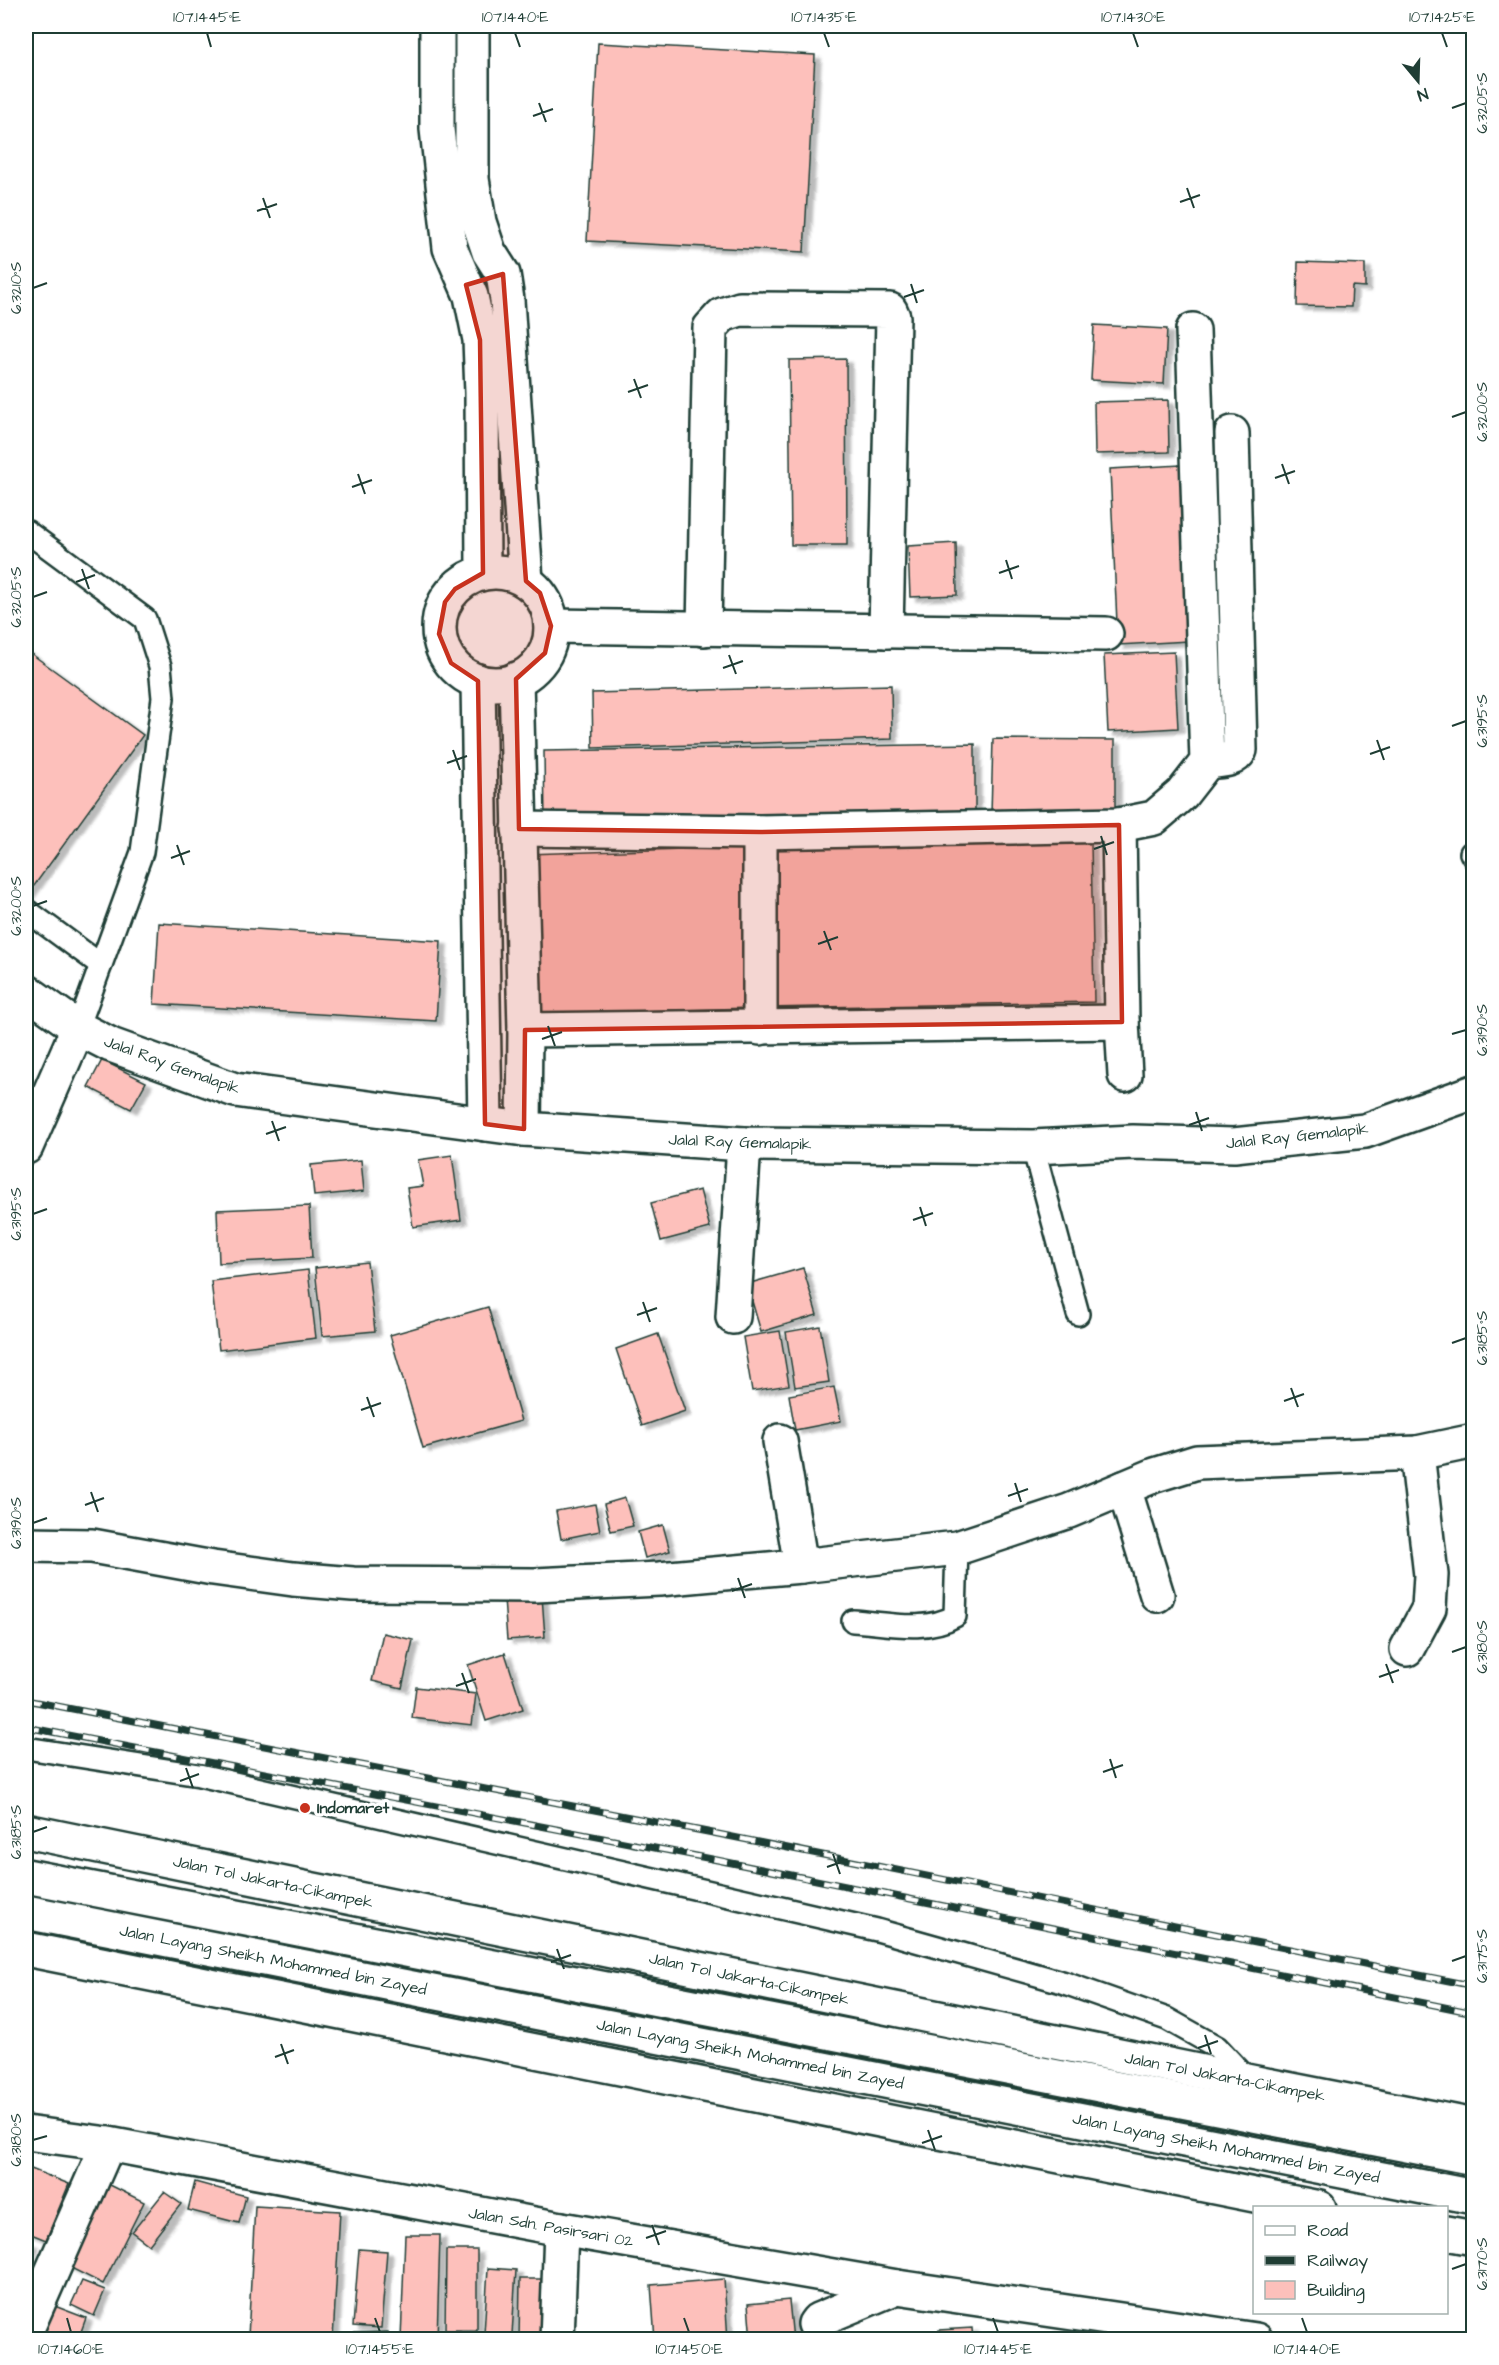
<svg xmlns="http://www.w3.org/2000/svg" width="1499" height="2365" font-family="'Architects Daughter',sans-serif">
	<defs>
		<filter id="shadow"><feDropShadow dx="6" dy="4" stdDeviation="1.5" flood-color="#0004"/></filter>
	</defs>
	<rect width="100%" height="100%" fill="#fff"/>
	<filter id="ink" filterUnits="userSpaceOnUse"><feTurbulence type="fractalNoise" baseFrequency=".0167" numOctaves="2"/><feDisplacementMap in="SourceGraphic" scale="12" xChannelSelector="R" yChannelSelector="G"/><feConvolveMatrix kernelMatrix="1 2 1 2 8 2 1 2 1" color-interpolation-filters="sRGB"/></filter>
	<g filter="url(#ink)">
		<!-- building -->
		<g fill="#fdc0bb" stroke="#1f3d34" stroke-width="1.5" filter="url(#shadow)">
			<path d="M 598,43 L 815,55 L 804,252 L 587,241 Z"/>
			<path d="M 1298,262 L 1365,264 L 1365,287 L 1352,286 L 1351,307 L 1297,306 Z"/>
			<path d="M 1094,325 L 1167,329 L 1164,384 L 1091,380 Z"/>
			<path d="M 846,359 L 847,545 L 791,545 L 789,360 Z"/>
			<path d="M 1168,400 L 1169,452 L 1095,454 L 1094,402 Z"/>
			<path d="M 1181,465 L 1189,641 L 1118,645 L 1110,469 Z"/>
			<path d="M 956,543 L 957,595 L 910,597 L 908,546 Z"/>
			<path d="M 26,650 L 143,735 L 26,897 Z"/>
			<path d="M 1174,652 L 1178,728 L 1108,732 L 1104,655 Z"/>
			<path d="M 891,685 L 892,739 L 593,748 L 592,693 Z"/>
			<path d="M 993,739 L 1115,740 L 1115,815 L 991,814 Z"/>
			<path d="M 975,744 L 975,816 L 545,823 L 544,751 Z"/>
			<path d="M 1091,842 L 1094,1002 L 763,1008 L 761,847 Z"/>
			<path d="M 747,847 L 751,1008 L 530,1014 L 526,854 Z"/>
			<path d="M 159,923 L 441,941 L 436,1021 L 154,1004 Z"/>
			<path d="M 102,1060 L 146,1082 L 131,1109 L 88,1087 Z"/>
			<path d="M 452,1155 L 461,1220 L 413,1227 L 407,1188 L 423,1186 L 418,1160 Z"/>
			<path d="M 361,1160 L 364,1191 L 314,1196 L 311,1165 Z"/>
			<path d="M 700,1190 L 710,1228 L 661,1241 L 651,1203 Z"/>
			<path d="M 309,1206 L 312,1258 L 219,1263 L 217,1210 Z"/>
			<path d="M 367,1262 L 375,1331 L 322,1336 L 315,1268 Z"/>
			<path d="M 803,1268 L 817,1315 L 761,1332 L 747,1284 Z"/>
			<path d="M 308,1270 L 316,1338 L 219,1350 L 211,1281 Z"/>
			<path d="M 488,1307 L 521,1421 L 423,1448 L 390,1335 Z"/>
			<path d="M 820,1326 L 829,1382 L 795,1387 L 786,1332 Z"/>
			<path d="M 780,1331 L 789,1385 L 752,1391 L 743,1337 Z"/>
			<path d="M 658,1334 L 685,1411 L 642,1426 L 616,1349 Z"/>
			<path d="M 834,1387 L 841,1421 L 795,1430 L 789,1395 Z"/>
			<path d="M 625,1498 L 633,1526 L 611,1531 L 604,1504 Z"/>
			<path d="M 595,1504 L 600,1531 L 561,1539 L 556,1511 Z"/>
			<path d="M 663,1525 L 670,1551 L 645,1558 L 638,1532 Z"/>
			<path d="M 542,1596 L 545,1637 L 507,1640 L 504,1599 Z"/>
			<path d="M 383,1633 L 413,1640 L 402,1688 L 372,1681 Z"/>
			<path d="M 505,1653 L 523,1709 L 486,1721 L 468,1665 Z"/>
			<path d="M 416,1687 L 476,1694 L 472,1725 L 412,1718 Z"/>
			<path d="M 26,2167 L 69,2184 L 46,2240 L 26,2232 Z"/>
			<path d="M 195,2182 L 246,2196 L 239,2223 L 188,2210 Z"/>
			<path d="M 108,2184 L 144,2202 L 103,2284 L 67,2266 Z"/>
			<path d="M 164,2192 L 181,2204 L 149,2245 L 132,2232 Z"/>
			<path d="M 255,2206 L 340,2211 L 333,2340 L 248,2337 Z"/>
			<path d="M 405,2235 L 440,2235 L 437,2340 L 401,2340 Z"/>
			<path d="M 26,2241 L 33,2244 L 26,2264 Z"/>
			<path d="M 359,2249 L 387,2251 L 381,2328 L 353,2326 Z"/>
			<path d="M 446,2250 L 477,2250 L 477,2330 L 445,2330 Z"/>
			<path d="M 488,2268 L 516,2270 L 512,2335 L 484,2334 Z"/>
			<path d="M 520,2279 L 541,2279 L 540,2339 L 519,2339 Z"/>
			<path d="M 724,2279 L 728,2340 L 655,2340 L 651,2285 Z"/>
			<path d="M 82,2281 L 105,2290 L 94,2316 L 71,2305 Z"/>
			<path d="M 789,2300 L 793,2340 L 751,2340 L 748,2304 Z"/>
			<path d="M 52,2305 L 86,2318 L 78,2340 L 39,2340 Z"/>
			<path d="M 972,2328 L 973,2340 L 940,2340 L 939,2330 Z"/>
			<path d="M 388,2332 L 388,2340 L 350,2340 L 350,2333 Z"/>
		</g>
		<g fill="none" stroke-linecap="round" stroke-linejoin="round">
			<!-- service casing -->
			<g stroke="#1f3d34" stroke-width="26">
				<g id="service">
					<path d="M 26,531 L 145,619 L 160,666 L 163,698 L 142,852 L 78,1028"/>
					<path d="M 1471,853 L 1474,858"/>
					<path d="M 26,910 L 101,965"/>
					<path d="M 1033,1147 L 1078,1314"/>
					<path d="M 853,1621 C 886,1623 926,1633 955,1616 L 957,1548"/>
					<path d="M 26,1748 L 199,1775 L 877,1930 L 1062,1982 L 1167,2019 L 1217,2047 L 1250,2082"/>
				</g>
			</g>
			<!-- minor casing -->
			<g stroke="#1f3d34" stroke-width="38">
				<g id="minor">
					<path d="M 437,26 L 437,129 L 450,248 L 471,296 L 480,340 L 482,393 L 483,573"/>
					<path d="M 472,26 L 472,179 L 479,222 L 489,252 L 503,274 L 507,300 L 526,581"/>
					<circle cx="495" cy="628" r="56"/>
					<path d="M 551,626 L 1106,634"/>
					<path d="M 704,629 L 710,328 L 722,315 L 740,309 L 890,310 L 893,317 L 886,631"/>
					<path d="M 516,679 L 525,1030 L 524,1129"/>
					<path d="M 478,681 L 485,1124"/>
					<path d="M 1207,762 C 1219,760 1234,762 1240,750 L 1232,433"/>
					<path d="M 1119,825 L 1122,1022 L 1125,1075"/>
					<path d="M 519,829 L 760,832 L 1119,825 L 1154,818 L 1182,794 L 1207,762 L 1193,330"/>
					<path d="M 26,991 L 78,1028 L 111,1045 L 235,1090 L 524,1129 L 744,1144 L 1033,1147 L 1133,1142 L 1234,1145 L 1365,1131 L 1474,1092"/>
					<path d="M 760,1028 L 760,832"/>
					<path d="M 525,1030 L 1122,1022"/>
					<path d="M 26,1147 L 78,1028"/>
					<path d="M 733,1317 L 744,1144"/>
					<path d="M 780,1441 L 801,1566"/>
					<path d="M 1124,1488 L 1157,1595"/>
					<path d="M 26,1545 L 92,1546 L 213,1568 L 293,1579 L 353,1584 L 535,1585 L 659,1579 L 801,1566 L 957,1548 L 1069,1511 L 1155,1475 L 1197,1462 L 1417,1453 L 1474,1441"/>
					<path d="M 1407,1649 L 1429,1608 L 1431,1575 L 1417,1453"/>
					<path d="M 26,2133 L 108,2144 L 561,2229 L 897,2287 L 1256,2340"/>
					<path d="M 815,2324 L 818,2320 L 897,2287"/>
					<path d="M 26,2331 L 108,2144"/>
					<path d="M 557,2340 L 561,2229"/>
				</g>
			</g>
			<!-- motorway casing -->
			<g stroke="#1f3d34" stroke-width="38">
				<g id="motorway">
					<path d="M 26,1831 L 1251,2082 L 1474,2126"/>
					<path d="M 26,1876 L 1474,2158"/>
					<path d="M 26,1912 L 1474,2197"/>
					<path d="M 26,1949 L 1319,2208"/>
					<path d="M 1446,2233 L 1474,2238"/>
				</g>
			</g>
			<!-- service -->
			<use href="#service" stroke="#fff" stroke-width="21"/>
			<!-- minor -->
			<use href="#minor" stroke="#fff" stroke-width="33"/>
			<!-- motorway -->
			<use href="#motorway" stroke="#fff" stroke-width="33"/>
			<!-- rail casing -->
			<g stroke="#1f3d34" stroke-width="7">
				<g id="rail">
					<path d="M 26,1700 L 718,1834 L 1474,1986"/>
					<path d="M 26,1727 L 712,1859 L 1474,2013"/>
				</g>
			</g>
			<!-- rail -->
			<use href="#rail" stroke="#fff" stroke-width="4.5" stroke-dasharray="14" stroke-linecap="butt"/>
		</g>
	</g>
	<!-- marked area -->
	<path fill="#c8321e" fill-opacity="0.2" stroke="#c8321e" stroke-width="4.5" stroke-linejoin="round" d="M 503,274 L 526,581 L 540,593 L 551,626 L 545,653 L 516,679 L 519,829 L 760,832 L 1119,825 L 1122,1022 L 525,1030 L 524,1129 L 485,1124 L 478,681 L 451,663 L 439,634 L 445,602 L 455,589 L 483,573 L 480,340 L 466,285 Z"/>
	<!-- ticks -->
	<path fill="none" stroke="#1f3d34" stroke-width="2" d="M 207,33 L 211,47M 515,33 L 520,47M 824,33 L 829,47M 1133,33 L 1138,47M 1442,33 L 1447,47M 539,103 L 546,122M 1452,108 L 1466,103M 533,116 L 553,109M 1187,188 L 1194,208M 263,198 L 270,218M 1180,202 L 1200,195M 257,211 L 277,204M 911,284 L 917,303M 33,288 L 47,283M 904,297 L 924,290M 634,379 L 641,398M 628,392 L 648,385M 1452,417 L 1466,412M 1282,464 L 1289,484M 358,474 L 365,494M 1275,478 L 1295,471M 352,487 L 372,480M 1006,560 L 1012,579M 82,569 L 89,589M 999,573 L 1019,566M 76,582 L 95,575M 33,597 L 47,592M 729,655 L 736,674M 723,668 L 743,661M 1452,726 L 1466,721M 1377,740 L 1384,760M 453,750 L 460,770M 1370,754 L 1390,747M 447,763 L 467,756M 1101,836 L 1107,855M 177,845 L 184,865M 1094,849 L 1114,842M 171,858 L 190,851M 33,906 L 47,901M 824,931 L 831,950M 818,944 L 838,937M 548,1026 L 555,1046M 1452,1034 L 1466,1030M 542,1039 L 562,1032M 1196,1112 L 1202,1131M 272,1121 L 279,1141M 1189,1125 L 1209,1118M 266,1134 L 286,1127M 920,1207 L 926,1226M 33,1214 L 47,1209M 913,1220 L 933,1213M 643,1302 L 650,1322M 637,1315 L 657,1308M 1452,1343 L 1466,1338M 1291,1388 L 1298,1407M 367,1397 L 374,1417M 1284,1401 L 1304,1394M 361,1410 L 381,1403M 1015,1483 L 1021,1502M 91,1492 L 98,1512M 1008,1496 L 1028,1489M 85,1505 L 104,1498M 33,1523 L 47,1518M 738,1578 L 745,1598M 732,1591 L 752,1584M 1452,1652 L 1466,1647M 1386,1664 L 1393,1683M 462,1673 L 469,1693M 1379,1677 L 1399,1670M 456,1686 L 476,1679M 1110,1759 L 1116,1778M 186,1768 L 193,1788M 1103,1772 L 1123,1765M 180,1781 L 199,1774M 33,1832 L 47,1827M 833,1854 L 840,1874M 827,1867 L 847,1860M 557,1949 L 564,1969M 1452,1961 L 1466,1956M 551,1962 L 571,1955M 1205,2035 L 1211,2054M 281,2044 L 288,2064M 1198,2048 L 1218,2041M 275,2057 L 294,2050M 928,2130 L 935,2150M 33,2140 L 47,2136M 922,2143 L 942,2136M 652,2225 L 659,2245M 646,2238 L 666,2231M 1452,2269 L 1466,2264M 67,2318 L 71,2332M 375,2318 L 380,2332M 684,2318 L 689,2332M 993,2318 L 998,2332M 1302,2318 L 1307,2332"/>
	<!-- markers -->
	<circle fill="#c8321e" stroke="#fff" stroke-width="2" cx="305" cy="1808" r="6"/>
	<g text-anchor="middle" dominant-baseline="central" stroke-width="6" stroke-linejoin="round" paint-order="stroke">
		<!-- street labels -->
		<g font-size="16" fill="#1f3d34" stroke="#fff">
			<text transform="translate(172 1065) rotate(20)">Jalal Ray Gemalapik</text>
			<text transform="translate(1297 1136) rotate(-6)">Jalal Ray Gemalapik</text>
			<text transform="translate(740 1142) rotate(2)">Jalal Ray Gemalapik</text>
			<text transform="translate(273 1882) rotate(12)">Jalan Tol Jakarta–Cikampek</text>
			<text transform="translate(273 1960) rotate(11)">Jalan Layang Sheikh Mohammed bin Zayed</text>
			<text transform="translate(749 1979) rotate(12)">Jalan Tol Jakarta–Cikampek</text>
			<text transform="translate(750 2054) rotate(11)">Jalan Layang Sheikh Mohammed bin Zayed</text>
			<text transform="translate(1225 2077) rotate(11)">Jalan Tol Jakarta–Cikampek</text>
			<text transform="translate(1226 2148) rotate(11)">Jalan Layang Sheikh Mohammed bin Zayed</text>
			<text transform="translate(551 2227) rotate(10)">Jalan Sdn. Pasirsari 02</text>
		</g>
		<!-- poi labels -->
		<g font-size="16" font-weight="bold" fill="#1f3d34" stroke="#fff" text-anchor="start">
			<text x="317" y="1808">Indomaret</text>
		</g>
	</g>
	<!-- margin -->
	<rect width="1499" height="2365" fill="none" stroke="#fff" stroke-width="66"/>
	<!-- legend -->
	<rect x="1253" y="2206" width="195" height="108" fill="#ffffff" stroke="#a5b1ae" stroke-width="1.5"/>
	<rect x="1265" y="2226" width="30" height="9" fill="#ffffff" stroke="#a5b1ae" stroke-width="1.5"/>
	<text x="1307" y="2236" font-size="18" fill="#1f3d34">Road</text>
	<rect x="1265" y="2256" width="30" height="9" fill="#1f3d34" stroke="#a5b1ae" stroke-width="1.5"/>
	<text x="1307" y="2266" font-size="18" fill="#1f3d34">Railway</text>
	<rect x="1265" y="2281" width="30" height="18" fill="#fdc0bb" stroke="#a5b1ae" stroke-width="1.5"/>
	<text x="1307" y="2296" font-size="18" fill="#1f3d34">Building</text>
	<!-- north arrow -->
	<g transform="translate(1418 81) rotate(161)" stroke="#ffffff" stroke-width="4.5" paint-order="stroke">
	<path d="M0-4.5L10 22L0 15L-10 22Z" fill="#1f3d34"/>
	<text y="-9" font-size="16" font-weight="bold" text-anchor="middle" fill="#1f3d34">N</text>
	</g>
	<rect x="33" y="33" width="1433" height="2299" fill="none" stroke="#1f3d34" stroke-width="2"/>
	<g font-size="15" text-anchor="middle" fill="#1f3d34">
		<text x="207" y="22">107.1445°E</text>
		<text x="515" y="22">107.1440°E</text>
		<text x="824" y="22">107.1435°E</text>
		<text x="1133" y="22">107.1430°E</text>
		<text x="1442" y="22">107.1425°E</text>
		<text transform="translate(1482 103) rotate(-90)" y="5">6.3205°S</text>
		<text transform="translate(16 288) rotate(-90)" y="5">6.3210°S</text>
		<text transform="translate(1482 412) rotate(-90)" y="5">6.3200°S</text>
		<text transform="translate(16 597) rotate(-90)" y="5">6.3205°S</text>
		<text transform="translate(1482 721) rotate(-90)" y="5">6.3195°S</text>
		<text transform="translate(16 906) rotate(-90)" y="5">6.3200°S</text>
		<text transform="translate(1482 1030) rotate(-90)" y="5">6.3190°S</text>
		<text transform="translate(16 1214) rotate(-90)" y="5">6.3195°S</text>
		<text transform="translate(1482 1338) rotate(-90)" y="5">6.3185°S</text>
		<text transform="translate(16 1523) rotate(-90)" y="5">6.3190°S</text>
		<text transform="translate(1482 1647) rotate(-90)" y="5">6.3180°S</text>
		<text transform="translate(16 1832) rotate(-90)" y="5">6.3185°S</text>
		<text transform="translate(1482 1956) rotate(-90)" y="5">6.3175°S</text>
		<text transform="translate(16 2140) rotate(-90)" y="5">6.3180°S</text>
		<text transform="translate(1482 2264) rotate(-90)" y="5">6.3170°S</text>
		<text x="71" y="2354">107.1460°E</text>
		<text x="380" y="2354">107.1455°E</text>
		<text x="689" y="2354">107.1450°E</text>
		<text x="998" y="2354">107.1445°E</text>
		<text x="1307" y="2354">107.1440°E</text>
	</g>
</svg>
